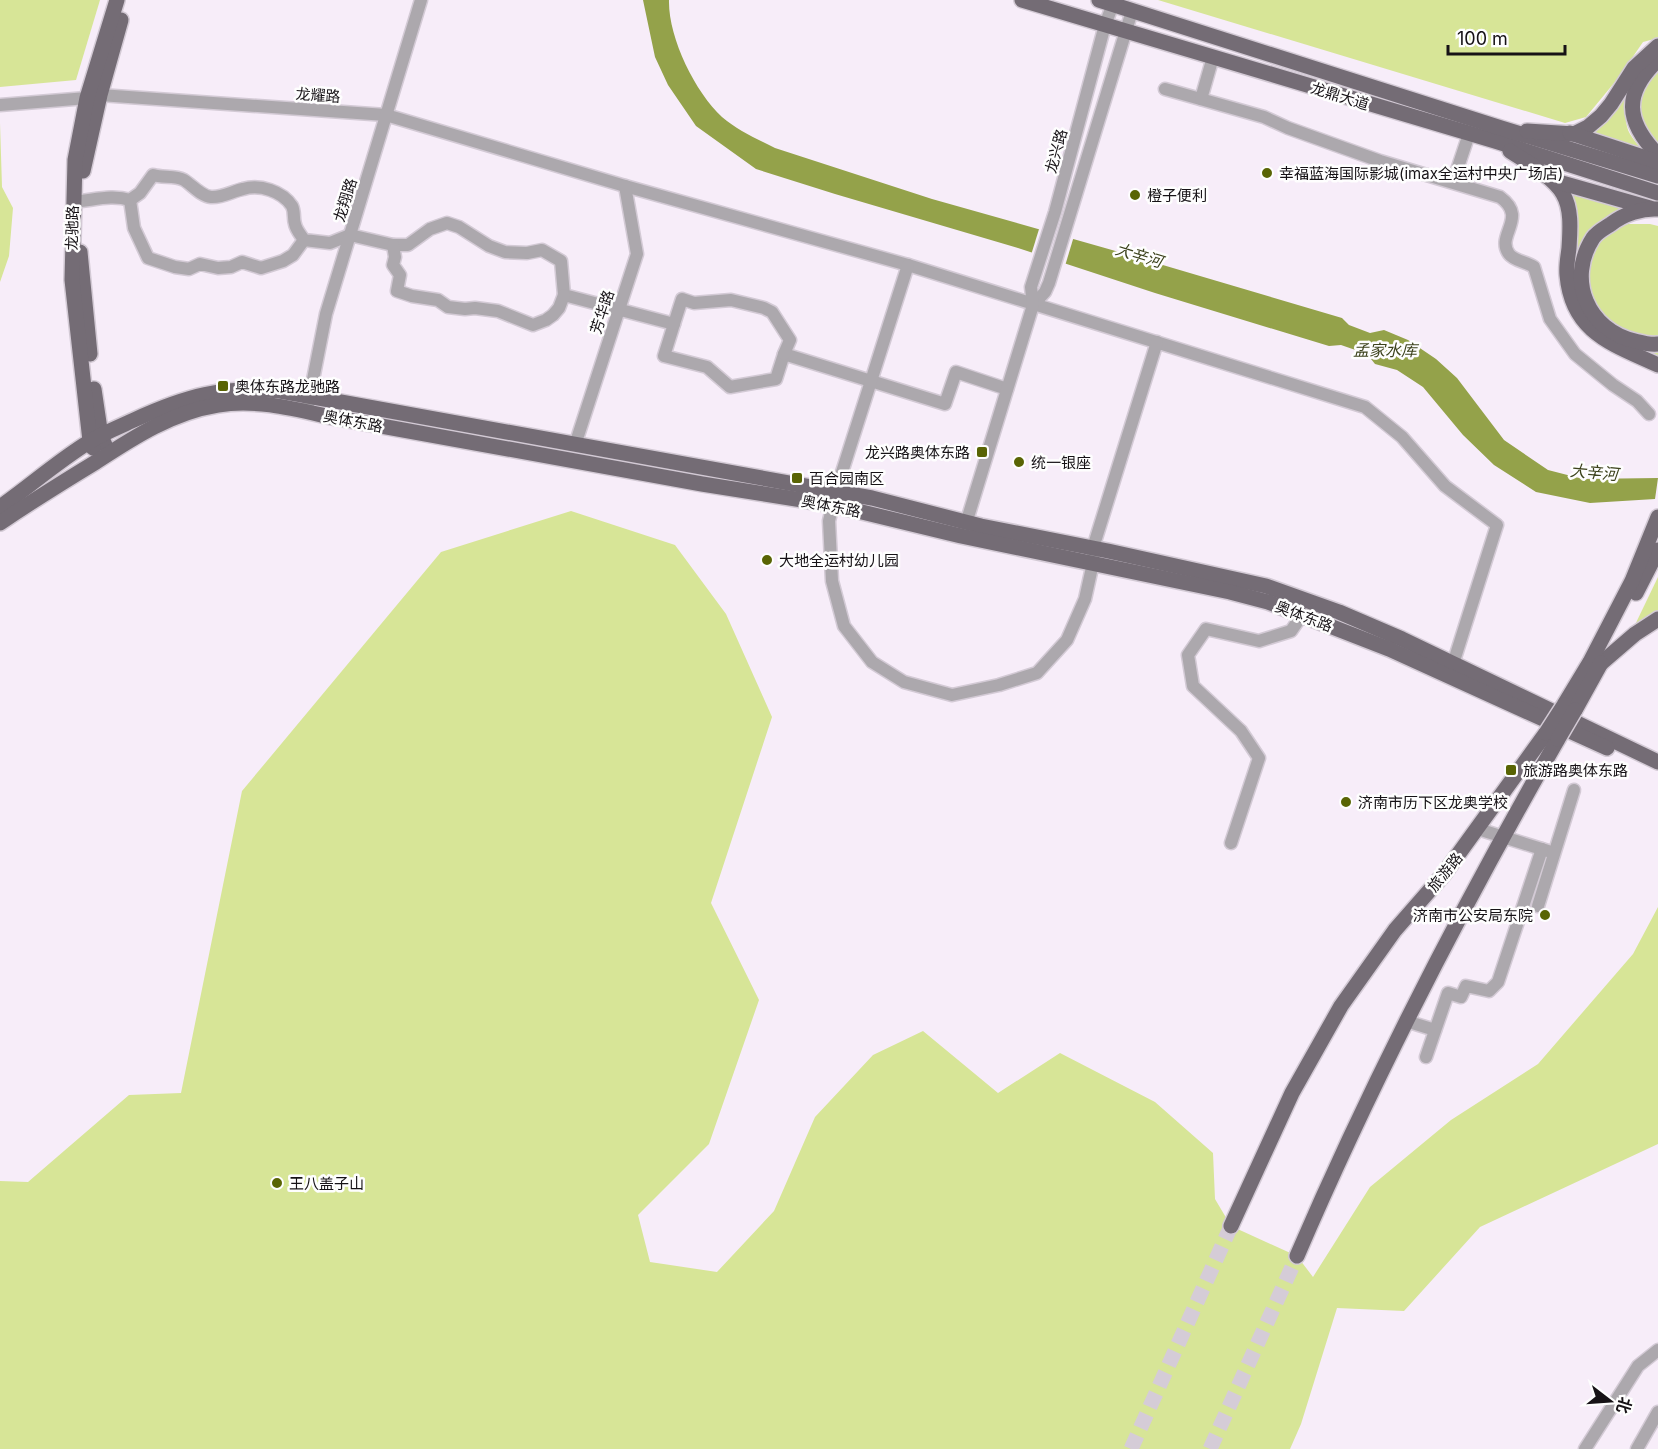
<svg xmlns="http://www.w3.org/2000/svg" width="1658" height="1449" font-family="Inter,'Noto Sans SC',sans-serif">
	<rect width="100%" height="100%" fill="#f7edf9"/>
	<!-- green -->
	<g fill="#d7e597">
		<path d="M 0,0 L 100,0 L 76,80 L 0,87 Z"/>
		<path d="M 1158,0 L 1658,0 L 1658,38 L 1643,42 L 1619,77 L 1586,117 L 1565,123 Z"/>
		<path d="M 1658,66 L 1658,152 C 1653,145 1644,136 1640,128 C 1630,105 1644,84 1658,66 Z"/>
		<path d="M 1636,72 C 1630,91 1620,115 1630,134 C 1634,141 1640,147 1645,153 L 1584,134 Z"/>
		<path d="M 0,123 L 2,187 L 13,208 L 9,256 L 0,282 Z"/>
		<path d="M 1566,190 L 1630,207 C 1618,214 1604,218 1594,229 C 1567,259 1569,311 1606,333 C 1611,336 1617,338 1622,341 C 1633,346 1646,350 1658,349 L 1658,361 C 1616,341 1574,332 1571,277 C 1570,263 1573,249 1573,235 C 1573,215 1576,209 1566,190 Z"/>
		<path d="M 1628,224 L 1650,224 L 1658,226 L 1658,339 C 1641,336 1623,335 1609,324 C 1586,307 1578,266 1597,244 C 1605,233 1616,229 1628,224 Z"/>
		<path d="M 571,511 L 675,545 L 726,614 L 772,717 L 711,903 L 759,1000 L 709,1144 L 638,1215 L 650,1262 L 717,1272 L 774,1211 L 815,1117 L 873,1055 L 923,1031 L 998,1093 L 1060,1053 L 1155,1102 L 1213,1153 L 1215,1199 L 1231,1226 L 1297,1256 L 1313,1277 L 1370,1187 L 1451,1120 L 1538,1064 L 1633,954 L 1658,907 L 1658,1144 L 1480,1227 L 1404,1311 L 1337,1308 L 1301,1424 L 1290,1449 L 0,1449 L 0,1181 L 28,1182 L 129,1095 L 181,1093 L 242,791 L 441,552 Z"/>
		<path d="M 1658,577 L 1658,613 L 1633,629 Z"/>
	</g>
	<!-- water -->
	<path fill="#94a24a" d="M 643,0 L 669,0 C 668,37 695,92 722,117 C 737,130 757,139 775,148 L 932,199 L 1112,250 L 1342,318 L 1349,325 L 1370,333 L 1384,330 L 1408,340 L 1436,359 L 1457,378 L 1504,440 L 1548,470 L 1583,479 L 1658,478 L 1655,499 L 1590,503 L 1536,492 L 1494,465 L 1463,435 L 1423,387 L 1397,370 L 1375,364 L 1367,354 L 1341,345 L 1329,346 L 1155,293 L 1018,248 L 835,194 L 756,169 L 696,126 L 668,85 L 655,57 Z"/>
	<!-- pier -->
	<path fill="#f7edf9" d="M 1040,226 L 1074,236 L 1065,266 L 1031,255 Z"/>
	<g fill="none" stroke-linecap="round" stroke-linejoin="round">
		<!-- major-tunnel -->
		<g stroke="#d5ccd7" stroke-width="15" stroke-dasharray="15 8" stroke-linecap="butt">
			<path d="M 1131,1449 L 1231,1226"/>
			<path d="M 1210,1449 L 1297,1256"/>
		</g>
		<!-- minor casing -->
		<g stroke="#d3cad5" stroke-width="15">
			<g id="minor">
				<path d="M 1165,89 L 1264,117 L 1288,128 L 1380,161 L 1500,197 C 1529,218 1495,235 1509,254 C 1514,261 1527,262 1534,267 L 1550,319 L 1575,354 L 1613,385 L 1637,401 L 1649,414"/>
				<path d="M 1201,99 L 1213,57"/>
				<path d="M 0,105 L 87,98 L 100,95 L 386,115 L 625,186 L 908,265 L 1365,407 L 1402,437 L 1445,486 L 1497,525 L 1453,664"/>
				<path d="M 1453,182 L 1469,134"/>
				<path d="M 130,200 L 134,228 L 148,258 L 175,267 L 189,269 L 200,264 L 218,268 L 231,267 L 242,262 L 261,268 L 283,261 L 293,255 L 304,240"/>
				<path d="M 81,201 C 98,199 114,195 130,200 L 140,193 L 153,175 C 163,178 175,175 184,180 C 192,185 201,196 211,197 C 222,198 233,191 243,189 C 260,184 282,191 292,206 C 295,212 293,218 295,224 C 296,230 301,235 304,240 L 330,243 L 350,235 L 393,245 L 408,245 L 430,229 L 447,223 L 459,227 L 489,246 L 505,252 L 527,253 L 542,250 L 561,261 L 564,295 L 674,324 L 664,356 L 707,367 L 730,387 L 776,379 L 784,354 L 945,404 L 956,372 L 1007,389"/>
				<path d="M 393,245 L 395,257 L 393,265 L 400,275 L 397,291 L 412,296 L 438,300 L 448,307 L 465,309 L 475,308 L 498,311 L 533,325 L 546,320 L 553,315 L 559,308 L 564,295"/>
				<path d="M 908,265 L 836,491 L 829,521 L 832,581 L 844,626 L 872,662 L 904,682 L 952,695 L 999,685 L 1037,673 L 1067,640 L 1085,599 L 1093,563 L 1093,548 L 1157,342"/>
				<path d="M 1033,305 L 1045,292 L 1049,283 L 1132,11"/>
				<path d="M 674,324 L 682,299 L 694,303 L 731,300 L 764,308 L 772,312 L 790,340 L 784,354"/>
				<path d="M 308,405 L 326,314 L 421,0"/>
				<path d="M 575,445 L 637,254 L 625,186"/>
				<path d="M 964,530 L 1033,305 L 1031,287 L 1055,212 L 1105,25 L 1113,4"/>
				<path d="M 1478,829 L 1548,851"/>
				<path d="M 1231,843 L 1259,758 L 1241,731 L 1193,686 L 1188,655 L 1206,629 L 1259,641 L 1291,631 L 1302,615"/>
				<path d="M 1538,906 L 1574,790"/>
				<path d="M 1406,1021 L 1435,1030"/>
				<path d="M 1426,1057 L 1448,993 L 1461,997 L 1466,986 L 1489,991 L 1498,982 L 1542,849"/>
				<path d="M 1585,1449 L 1638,1366 L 1658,1350"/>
				<path d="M 1637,1449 L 1658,1412"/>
			</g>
		</g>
		<!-- major casing -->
		<g stroke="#d3cad5" stroke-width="18">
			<g id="major">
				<path d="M 1022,0 L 1495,141 L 1658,193"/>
				<path d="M 1099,0 L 1501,128 L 1658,176"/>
				<path d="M 1658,60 C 1623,93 1625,121 1658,155"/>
				<path d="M 1527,131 L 1574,134 L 1588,127 L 1601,116 L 1611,104 L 1634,68 L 1658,46"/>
				<path d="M 1570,133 L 1658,162"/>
				<path d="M 1510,151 C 1525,161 1555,178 1563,194 C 1572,209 1570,231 1569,248 C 1568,257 1566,266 1567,275 C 1572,333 1613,344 1658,365"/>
				<path d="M 83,171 L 100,95 L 121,20"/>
				<path d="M 1552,178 L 1562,183 L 1650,208"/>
				<path d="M 1658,209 C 1642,208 1624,214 1611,224 C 1605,228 1597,232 1593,238 C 1566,280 1588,330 1635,341 C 1643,343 1650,345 1658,344"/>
				<path d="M 80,252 L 90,354"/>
				<path d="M 94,389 L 101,436 L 105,445"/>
				<path d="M 93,448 L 90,441 L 72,280 L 75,160 L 87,98 L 117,0"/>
				<path d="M 0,507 C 30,486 58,461 89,442 C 103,433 119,427 134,420 C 186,396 223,386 280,391 L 872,498 L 981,526 L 1108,551 L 1266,586 L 1339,612 L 1402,639 L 1658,762"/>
				<path d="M 0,523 C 31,502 63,482 96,462 C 134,437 173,412 218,405 C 255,399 291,408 326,416 L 702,484 L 833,505 L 961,536 L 1230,592 L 1268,602 L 1389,649 L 1607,748"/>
				<path d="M 1636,593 L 1658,550"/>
				<path d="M 1599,665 L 1635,634 L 1658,619"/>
				<path d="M 1564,705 L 1590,662 L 1632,581 L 1658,517"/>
				<path d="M 1575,710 L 1601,663"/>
				<path d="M 1231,1226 L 1292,1093 L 1341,1006 L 1395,930 L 1444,874 L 1546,733"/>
				<path d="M 1297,1256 C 1373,1079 1462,907 1558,739"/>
			</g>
		</g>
		<!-- minor -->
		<use href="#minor" stroke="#aca8ad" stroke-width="12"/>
		<!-- major -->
		<use href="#major" stroke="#746c75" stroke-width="15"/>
		<!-- major-bridge casing -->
		<g stroke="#d3cad5" stroke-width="18" stroke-linecap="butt">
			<g id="major-bridge">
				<path d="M 1546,733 L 1564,705"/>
				<path d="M 1558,739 L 1575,710"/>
			</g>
		</g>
		<!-- major-bridge -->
		<use href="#major-bridge" stroke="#746c75" stroke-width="15"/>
	</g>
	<!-- markers -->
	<g fill="#596404" stroke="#fefefe" stroke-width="2">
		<circle cx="1267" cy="173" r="6"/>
		<circle cx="1135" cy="195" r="6"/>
		<rect x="217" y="380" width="12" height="12" rx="3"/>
		<rect x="976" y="446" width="12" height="12" rx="3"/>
		<circle cx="1019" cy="462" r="6"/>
		<rect x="791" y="472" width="12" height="12" rx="3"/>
		<circle cx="767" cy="560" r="6"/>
		<rect x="1505" y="764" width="12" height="12" rx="3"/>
		<circle cx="1346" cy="802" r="6"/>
		<circle cx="1545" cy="915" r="6"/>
		<circle cx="277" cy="1183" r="6"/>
	</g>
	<g text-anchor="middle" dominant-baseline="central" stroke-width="5" stroke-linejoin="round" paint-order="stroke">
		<!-- street labels -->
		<g font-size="15" fill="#161216" stroke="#fefefe">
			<text transform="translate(318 95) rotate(4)">龙耀路</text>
			<text transform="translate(1340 96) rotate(17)">龙鼎大道</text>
			<text transform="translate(1056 151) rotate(-75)">龙兴路</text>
			<text transform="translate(345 200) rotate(-73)">龙翔路</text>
			<text transform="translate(72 228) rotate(-89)">龙驰路</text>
			<text transform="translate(602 312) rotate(-72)">芳华路</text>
			<text transform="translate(353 421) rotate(11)">奥体东路</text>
			<text transform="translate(831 506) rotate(11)">奥体东路</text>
			<text transform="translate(1304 616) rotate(21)">奥体东路</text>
			<text transform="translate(1445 872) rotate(-51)">旅游路</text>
		</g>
		<!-- poi labels -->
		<g font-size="15" fill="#161216" stroke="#fefefe" text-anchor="start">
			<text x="1279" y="173">幸福蓝海国际影城(imax全运村中央广场店)</text>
			<text x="1147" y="195">橙子便利</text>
			<text x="235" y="386">奥体东路龙驰路</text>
			<text x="970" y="452" text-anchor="end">龙兴路奥体东路</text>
			<text x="1031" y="462">统一银座</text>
			<text x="809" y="478">百合园南区</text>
			<text x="779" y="560">大地全运村幼儿园</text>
			<text x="1523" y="770">旅游路奥体东路</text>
			<text x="1358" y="802">济南市历下区龙奥学校</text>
			<text x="1533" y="915" text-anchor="end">济南市公安局东院</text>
			<text x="289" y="1183">王八盖子山</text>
		</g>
		<!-- water labels -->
		<g font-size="16" font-style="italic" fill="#3c421c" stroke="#fefefe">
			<text transform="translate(1139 255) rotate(17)">大辛河</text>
			<text x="1385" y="350">孟家水库</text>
			<text transform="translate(1594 472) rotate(5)">大辛河</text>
		</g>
	</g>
	<!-- north arrow -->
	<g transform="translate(1610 1401) rotate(107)" stroke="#fefefe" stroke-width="4.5" paint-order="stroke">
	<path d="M0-4.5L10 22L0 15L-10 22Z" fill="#161216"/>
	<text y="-9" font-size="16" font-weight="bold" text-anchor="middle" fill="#161216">北</text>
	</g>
	<!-- scale -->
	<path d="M1448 45v9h117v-9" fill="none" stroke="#161216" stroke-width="3"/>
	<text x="1457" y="45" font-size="18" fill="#161216" stroke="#fefefe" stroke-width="4.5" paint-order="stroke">100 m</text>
</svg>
